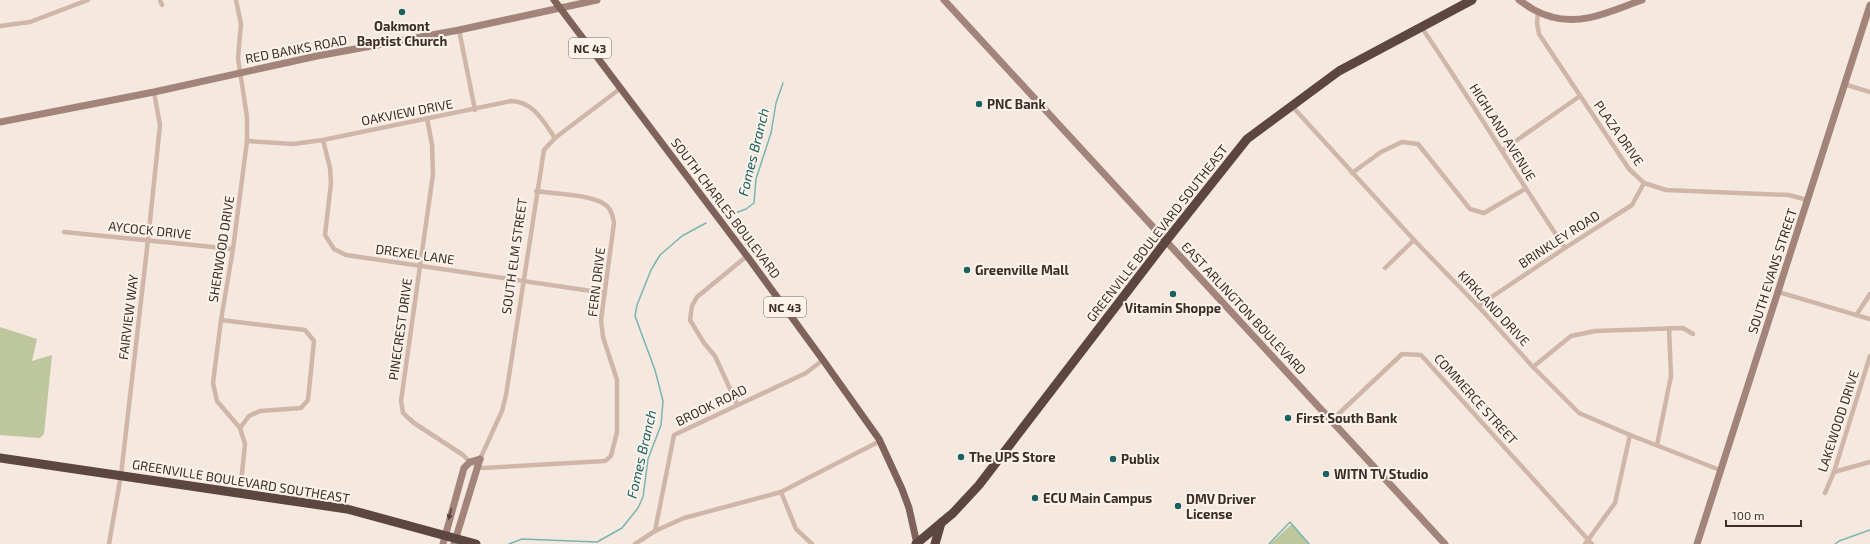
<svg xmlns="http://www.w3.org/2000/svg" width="1870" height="544" font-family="'Exo 2',sans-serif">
	<rect width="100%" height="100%" fill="#f5e8df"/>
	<!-- green -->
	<g fill="#bdc69d">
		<path d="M 0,327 L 37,339 L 32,361 L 52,355 L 44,434 L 40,438 L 0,435 Z"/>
		<path d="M 1292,524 L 1310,544 L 1270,544 Z"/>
	</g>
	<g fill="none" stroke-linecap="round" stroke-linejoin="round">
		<!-- stream -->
		<g stroke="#7bb5b2" stroke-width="1.5">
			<path d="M 730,215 L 746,209 L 754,203 L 756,179 L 771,133 L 776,103 L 783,83"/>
			<path d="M 509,544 L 522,539 L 597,542 L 622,528 L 638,508 L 643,497 L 648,459 L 661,425 L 663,401 L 655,370 L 635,316 L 637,305 L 651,270 L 660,255 L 682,236 L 706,223"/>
			<path d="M 1269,544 L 1290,522 L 1309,544"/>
			<path d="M 1835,544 L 1839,541 L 1870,530"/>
		</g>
		<!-- street -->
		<g stroke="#cfb6a9" stroke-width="4.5">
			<path d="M 160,0 L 162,5"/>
			<path d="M 236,0 L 241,24 L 238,58 L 247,117 L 247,141 L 233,249 L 221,320 L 213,383 L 217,401 L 240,428 L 245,444 L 240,492"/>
			<path d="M 1538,12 L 1537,23 L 1539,34 L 1629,169 L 1644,183 L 1666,190 L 1789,195 L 1807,200"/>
			<path d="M 0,26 L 30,22 L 88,0"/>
			<path d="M 1422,28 C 1471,100 1516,175 1565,248"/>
			<path d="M 459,30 L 475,110"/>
			<path d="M 1844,84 L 1870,92"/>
			<path d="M 1291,105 L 1414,240 L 1478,306 L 1533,367 L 1579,413 L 1630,435 L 1720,470"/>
			<path d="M 427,118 L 432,145 L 433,174 L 401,401 L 403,413 L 414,423 L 463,455 L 470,462 L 482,468 L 605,461 L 611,456 L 617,432 L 617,380 L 603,337 L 601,320 L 614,223 C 613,217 612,211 607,206 C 593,194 554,194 536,191"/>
			<path d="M 323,140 L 330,168 L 331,183 L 325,235 L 334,249 L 346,255 L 605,293"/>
			<path d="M 247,141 L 293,144 L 323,140 L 511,101 C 534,102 543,121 555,138"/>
			<path d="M 1503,150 L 1580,96"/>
			<path d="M 1352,173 L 1381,152 L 1402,142 L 1418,144 L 1470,209 L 1484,213 L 1525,189"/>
			<path d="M 64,232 L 233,249"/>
			<path d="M 1385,268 L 1414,240"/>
			<path d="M 1778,292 L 1870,319"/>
			<path d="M 1478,306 L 1565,248 L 1632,205 L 1644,183"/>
			<path d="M 1857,314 L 1870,294"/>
			<path d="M 221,320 L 305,330 L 314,341 L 308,400 L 301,408 L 260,411 L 249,416 L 240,428"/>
			<path d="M 1533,367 L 1571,336 L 1595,331 L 1683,328 L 1693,334"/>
			<path d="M 737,404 L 715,356 L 704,343 L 690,320 L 692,306 L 697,297 L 747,256"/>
			<path d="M 1331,421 L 1402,354 L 1421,355 L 1592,544"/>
			<path d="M 1657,445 L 1671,376 L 1669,328"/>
			<path d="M 480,459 L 502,411 L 506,395 L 544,150 L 555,138 L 621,88"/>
			<path d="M 1834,472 L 1870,462"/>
			<path d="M 781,492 L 796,529 L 812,544"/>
			<path d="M 1825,493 L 1834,472 L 1870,356"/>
			<path d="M 655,531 L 674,435 L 806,373 L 823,360"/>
			<path d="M 109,544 L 121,475 L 148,240 L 160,125 L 154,92"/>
			<path d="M 635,544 L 655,531 L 684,518 L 781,492 L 880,441"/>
			<path d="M 1585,544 L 1615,503 L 1630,435"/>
		</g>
		<!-- secondary -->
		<g stroke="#a3847a" stroke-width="7">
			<path d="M 944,0 L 1445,544"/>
			<path d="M 1519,0 C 1529,7 1539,14 1552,17 C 1582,26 1613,10 1642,0"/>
			<path d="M 0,122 L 154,92 L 317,56 L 459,30 L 597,0"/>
			<path d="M 443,544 L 464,468 L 470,462 L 480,459"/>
			<path d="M 454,544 L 480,459"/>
			<path d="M 1697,544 L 1870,5"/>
		</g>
		<!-- primary -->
		<path stroke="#7f6259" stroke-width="7" d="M 554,0 L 747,256 L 823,360 L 879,439 L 902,489 L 909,508 L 917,544"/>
		<!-- highway -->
		<g stroke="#5d4640" stroke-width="9">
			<path d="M 0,458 L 347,509 L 476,544"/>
			<path d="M 916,544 L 953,513 L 979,485 L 1166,241 L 1247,139 L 1339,71 L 1472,0"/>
			<path d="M 935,544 L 941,523"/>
		</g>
	</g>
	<!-- one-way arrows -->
	<defs><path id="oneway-solid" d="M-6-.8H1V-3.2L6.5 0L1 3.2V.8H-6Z"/></defs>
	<use fill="#56433d" href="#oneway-solid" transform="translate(450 514) rotate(106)"/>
	<!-- markers -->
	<g fill="#1a625f" stroke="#fcf3ec" stroke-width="1.5">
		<circle cx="402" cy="12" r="4"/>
		<circle cx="979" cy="104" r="4"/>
		<circle cx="967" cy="270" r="4"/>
		<circle cx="1173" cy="294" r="4"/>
		<circle cx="1288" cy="418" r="4"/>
		<circle cx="961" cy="457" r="4"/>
		<circle cx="1113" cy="459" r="4"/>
		<circle cx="1326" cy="474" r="4"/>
		<circle cx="1035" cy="498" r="4"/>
		<circle cx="1178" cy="506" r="4"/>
	</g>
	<g text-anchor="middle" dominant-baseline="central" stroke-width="4" stroke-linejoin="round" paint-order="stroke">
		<!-- shield labels -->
		<g fill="#fcf3ec" stroke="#766864" stroke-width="1">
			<rect x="569" y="38" width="42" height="20" rx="3"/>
			<rect x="764" y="297" width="42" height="20" rx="3"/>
		</g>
		<g font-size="12" font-weight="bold" fill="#3c2d29">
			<text x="590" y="48">NC 43</text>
			<text x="785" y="307">NC 43</text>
		</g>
		<!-- poi labels -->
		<g font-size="13" font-weight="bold" fill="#3c2d29" stroke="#fcf3ec" text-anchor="start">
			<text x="402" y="26" text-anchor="middle">Oakmont<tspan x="402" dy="15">Baptist Church</tspan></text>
			<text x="987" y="104">PNC Bank</text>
			<text x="975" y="270">Greenville Mall</text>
			<text x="1173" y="308" text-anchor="middle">Vitamin Shoppe</text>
			<text x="1296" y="418">First South Bank</text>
			<text x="969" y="457">The UPS Store</text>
			<text x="1121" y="459">Publix</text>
			<text x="1334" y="474">WITN TV Studio</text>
			<text x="1043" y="498">ECU Main Campus</text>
			<text x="1186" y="499">DMV Driver<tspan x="1186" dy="15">License</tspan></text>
		</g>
		<!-- street labels -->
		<g font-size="13" fill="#3c2d29" stroke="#fcf3ec">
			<text transform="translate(296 49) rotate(-11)">RED BANKS ROAD</text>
			<text transform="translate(407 112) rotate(-11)">OAKVIEW DRIVE</text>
			<text transform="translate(1503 132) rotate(58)">HIGHLAND AVENUE</text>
			<text transform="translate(1619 133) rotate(55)">PLAZA DRIVE</text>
			<text transform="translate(726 208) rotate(53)">SOUTH CHARLES BOULEVARD</text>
			<text transform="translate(150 230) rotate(6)">AYCOCK DRIVE</text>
			<text transform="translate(1157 233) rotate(-52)">GREENVILLE BOULEVARD SOUTHEAST</text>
			<text transform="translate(1559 239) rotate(-33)">BRINKLEY ROAD</text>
			<text transform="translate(221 249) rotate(-81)">SHERWOOD DRIVE</text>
			<text transform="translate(415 254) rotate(8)">DREXEL LANE</text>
			<text transform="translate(514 256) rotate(-82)">SOUTH ELM STREET</text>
			<text transform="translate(1772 271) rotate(-72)">SOUTH EVANS STREET</text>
			<text transform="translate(596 282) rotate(-83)">FERN DRIVE</text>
			<text transform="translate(1244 308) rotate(47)">EAST ARLINGTON BOULEVARD</text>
			<text transform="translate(1494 308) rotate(47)">KIRKLAND DRIVE</text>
			<text transform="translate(128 317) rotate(-83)">FAIRVIEW WAY</text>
			<text transform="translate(400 329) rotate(-82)">PINECREST DRIVE</text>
			<text transform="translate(1476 399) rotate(48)">COMMERCE STREET</text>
			<text transform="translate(711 405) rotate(-26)">BROOK ROAD</text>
			<text transform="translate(1838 421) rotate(-72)">LAKEWOOD DRIVE</text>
			<text transform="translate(241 481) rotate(9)">GREENVILLE BOULEVARD SOUTHEAST</text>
		</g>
		<!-- water labels -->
		<g font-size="14" font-style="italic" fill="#1a625f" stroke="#fcf3ec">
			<text transform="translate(753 152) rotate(-76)">Fomes Branch</text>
			<text transform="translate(641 454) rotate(-77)">Fomes Branch</text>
		</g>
	</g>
	<!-- scale -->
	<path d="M1726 520v6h75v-6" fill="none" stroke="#3c2d29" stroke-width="2"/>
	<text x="1732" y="520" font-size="12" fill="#3c2d29" stroke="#fcf3ec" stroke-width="3" paint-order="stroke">100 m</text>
</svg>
